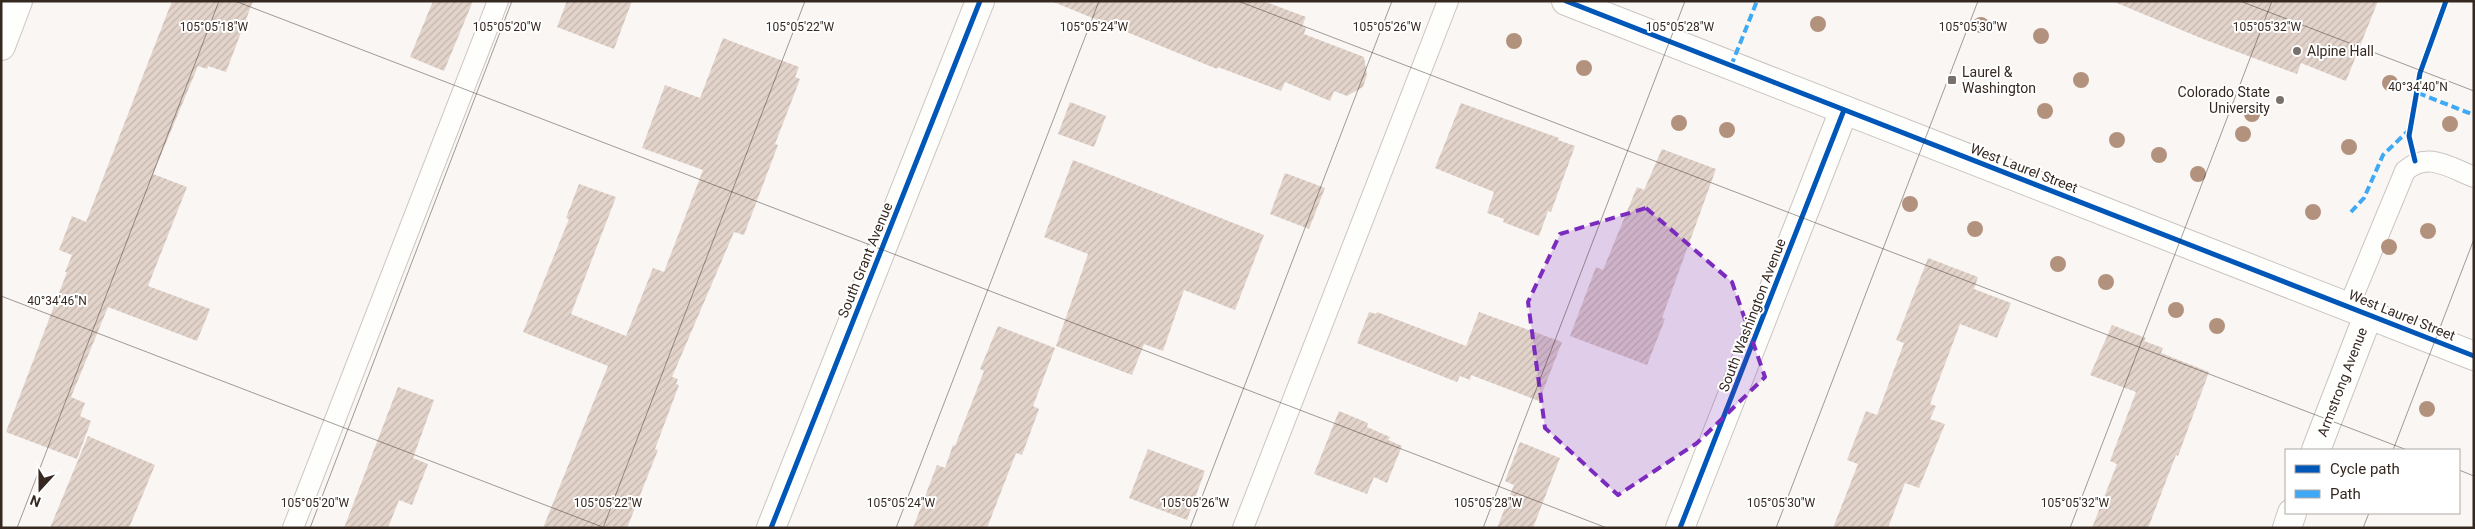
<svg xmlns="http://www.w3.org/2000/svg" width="2475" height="529" font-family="Roboto,sans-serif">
	<defs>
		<pattern id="building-hatch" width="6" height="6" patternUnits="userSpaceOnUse" patternTransform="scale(1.25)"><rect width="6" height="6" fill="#e3d4cb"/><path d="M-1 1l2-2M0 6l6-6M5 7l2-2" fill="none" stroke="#c3b6ae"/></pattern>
	</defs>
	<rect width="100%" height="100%" fill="#f9f6f4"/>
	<!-- building -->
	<g fill="url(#building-hatch)">
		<path d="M 172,1 L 253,1 L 226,72 L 208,66 L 207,69 L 198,66 L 153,174 L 187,187 L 148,286 L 210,309 L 197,341 L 108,307 L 71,397 L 85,403 L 80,416 L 91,421 L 77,459 L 6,432 L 67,272 L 65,272 L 72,255 L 59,250 L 72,216 L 86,222 Z"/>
		<path d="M 433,1 L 473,1 L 444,71 L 410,57 Z"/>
		<path d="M 567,1 L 632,1 L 614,49 L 557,27 Z"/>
		<path d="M 1051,1 L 1263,1 L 1306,17 L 1302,26 L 1306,27 L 1304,34 L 1364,57 L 1367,75 L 1363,87 L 1347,96 L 1334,91 L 1330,101 L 1285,82 L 1281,91 L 1218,67 L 1217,69 Z"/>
		<path d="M 2112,1 L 2378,1 L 2346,81 L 2301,63 L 2297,74 L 2203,39 Z"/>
		<path d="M 723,38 L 799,67 L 795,77 L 800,79 L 775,144 L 778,145 L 744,235 L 734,232 L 672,377 L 678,379 L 676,384 L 679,385 L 655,449 L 658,450 L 627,528 L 543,528 L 608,366 L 523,332 L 569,219 L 566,218 L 579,184 L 616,197 L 571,314 L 626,336 L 653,268 L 664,272 L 703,170 L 642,148 L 665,85 L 700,98 Z"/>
		<path d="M 1070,102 L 1106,116 L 1094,147 L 1058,134 Z"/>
		<path d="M 1461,103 L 1559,138 L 1558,140 L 1575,146 L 1551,212 L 1548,211 L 1539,236 L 1503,222 L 1504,219 L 1487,213 L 1494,192 L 1435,168 Z"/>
		<path d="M 1662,149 L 1716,169 L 1662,318 L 1665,319 L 1647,365 L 1570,336 L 1596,267 L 1603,270 L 1637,187 L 1644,190 Z"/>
		<path d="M 1073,160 L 1264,235 L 1235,310 L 1184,290 L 1163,351 L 1144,344 L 1132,375 L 1056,346 L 1088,254 L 1044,237 Z"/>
		<path d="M 1285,173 L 1325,188 L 1309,229 L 1270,214 Z"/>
		<path d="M 1928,258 L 1978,277 L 1974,289 L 2011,303 L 1997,338 L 1960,324 L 1930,404 L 1936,406 L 1930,419 L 1945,424 L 1919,488 L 1905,483 L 1888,528 L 1833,528 L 1858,464 L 1847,460 L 1866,411 L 1877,415 L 1904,343 L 1896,340 Z"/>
		<path d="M 1369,312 L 1376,314 L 1377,312 L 1466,346 L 1479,312 L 1562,342 L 1539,401 L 1471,375 L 1470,380 L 1460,376 L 1457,382 L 1357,343 Z"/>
		<path d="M 2112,325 L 2146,338 L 2144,341 L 2163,348 L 2161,353 L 2209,372 L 2178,456 L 2176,455 L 2148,528 L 2092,528 L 2117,464 L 2110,461 L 2136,392 L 2090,375 Z"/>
		<path d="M 998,326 L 1055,348 L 1033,406 L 1039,409 L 1022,455 L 1016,453 L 987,528 L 913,528 L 937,465 L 945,468 L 953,445 L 955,446 L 984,371 L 980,369 Z"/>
		<path d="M 398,387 L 434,400 L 413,458 L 428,464 L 412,505 L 399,500 L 388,528 L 344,528 Z"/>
		<path d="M 1339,411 L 1368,423 L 1367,427 L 1390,437 L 1388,440 L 1402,446 L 1387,483 L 1374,477 L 1367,494 L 1314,474 Z"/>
		<path d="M 88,436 L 155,465 L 129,528 L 50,528 Z"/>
		<path d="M 1520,442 L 1560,458 L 1533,528 L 1497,528 L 1514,485 L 1505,481 Z"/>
		<path d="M 1148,449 L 1205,471 L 1187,520 L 1129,498 Z"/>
	</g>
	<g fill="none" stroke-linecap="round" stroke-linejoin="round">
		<!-- service casing -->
		<g stroke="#ccc5c0" stroke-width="22">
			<g id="service">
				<path d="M 2349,306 L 2405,171 C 2427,151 2449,167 2474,177"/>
				<path d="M 293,528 L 498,1"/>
				<path d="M 1243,528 L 1448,1"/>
			</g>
		</g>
		<!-- minor casing -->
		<g stroke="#ccc5c0" stroke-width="30">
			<g id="minor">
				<path d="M 1,46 L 18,1"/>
				<path d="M 2316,450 L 2369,313"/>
				<path d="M 771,528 L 980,1"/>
				<path d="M 1680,528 L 1844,110"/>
				<path d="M 2287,528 L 2292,513"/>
			</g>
		</g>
		<!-- secondary casing -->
		<g stroke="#ccc5c0" stroke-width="30">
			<path id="secondary" d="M 1566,1 L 2474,356"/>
		</g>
		<!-- service -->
		<use href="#service" stroke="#fefefd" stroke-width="20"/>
		<!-- minor -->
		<use href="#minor" stroke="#fefefd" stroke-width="28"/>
		<!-- secondary -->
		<use href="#secondary" stroke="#fefefd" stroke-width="28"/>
		<!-- quiet -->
		<g stroke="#3fa9f5" stroke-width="4" stroke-dasharray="8 4" stroke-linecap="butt">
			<path d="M 1731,66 L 1757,1"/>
			<path d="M 2418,93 L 2474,115"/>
			<path d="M 2351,212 L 2364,198 L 2383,155 L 2409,130"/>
		</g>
		<!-- cycleway casing -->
		<g stroke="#fff" stroke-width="8">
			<g id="cycleway">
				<path d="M 1566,1 L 2474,356"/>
				<path d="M 2415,161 L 2409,136 L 2420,73 L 2446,1"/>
				<path d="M 771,528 L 980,1"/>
				<path d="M 1680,528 L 1844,110"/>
			</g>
		</g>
		<!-- cycleway -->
		<use href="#cycleway" stroke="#0057b8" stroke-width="5"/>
	</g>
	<!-- trees -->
	<g fill="#b3927d">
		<circle cx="1818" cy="24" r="8"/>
		<circle cx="1981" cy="25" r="8"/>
		<circle cx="2041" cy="36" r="8"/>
		<circle cx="1514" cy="41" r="8"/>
		<circle cx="1584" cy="68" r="8"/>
		<circle cx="2081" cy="80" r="8"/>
		<circle cx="2390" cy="83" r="8"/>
		<circle cx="2045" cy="111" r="8"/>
		<circle cx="2252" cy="114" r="8"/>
		<circle cx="1679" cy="123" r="8"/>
		<circle cx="2450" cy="124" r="8"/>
		<circle cx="1727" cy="130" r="8"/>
		<circle cx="2243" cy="134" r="8"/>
		<circle cx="2117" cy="140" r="8"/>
		<circle cx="2349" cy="147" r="8"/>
		<circle cx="2159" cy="155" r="8"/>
		<circle cx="2198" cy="174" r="8"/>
		<circle cx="1910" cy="204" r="8"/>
		<circle cx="2313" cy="212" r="8"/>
		<circle cx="1975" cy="229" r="8"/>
		<circle cx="2428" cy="231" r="8"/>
		<circle cx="2389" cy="247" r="8"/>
		<circle cx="2058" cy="264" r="8"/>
		<circle cx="2106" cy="282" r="8"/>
		<circle cx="2176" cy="310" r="8"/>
		<circle cx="2217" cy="326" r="8"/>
		<circle cx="2427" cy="409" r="8"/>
	</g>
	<!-- marked area -->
	<path fill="#7b2cbf" fill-opacity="0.2" stroke="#7b2cbf" stroke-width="4" stroke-dasharray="10 6" stroke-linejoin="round" d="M 1646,208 L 1732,282 L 1765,377 L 1697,443 L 1618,495 L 1545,428 L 1528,302 L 1560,234 Z"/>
	<!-- ticks -->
	<path fill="none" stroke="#352821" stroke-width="1" stroke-opacity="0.45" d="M 235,1 L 1607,528M 1238,1 L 2407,450M 2240,1 L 2474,91M 1,296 L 605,528M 2393,450 L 2474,239M 2459,470 L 2474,476M 17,528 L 219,1M 310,528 L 512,1M 603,528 L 805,1M 896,528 L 1099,1M 1190,528 L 1392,1M 1483,528 L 1685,1M 1776,528 L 1978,1M 2070,528 L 2272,1M 2363,528 L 2369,513"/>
	<!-- markers -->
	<g fill="#7a706b" stroke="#fff" stroke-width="2">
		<circle cx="2297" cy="51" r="5"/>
		<rect x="1947" y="75" width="10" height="10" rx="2.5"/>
		<circle cx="2280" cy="100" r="5"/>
	</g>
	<g text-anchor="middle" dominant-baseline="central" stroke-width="4" stroke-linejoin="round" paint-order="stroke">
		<!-- poi labels -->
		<g font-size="14" fill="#352821" stroke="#fff" text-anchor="start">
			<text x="2307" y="51">Alpine Hall</text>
			<text x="1962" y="72">Laurel &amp;<tspan x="1962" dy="16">Washington</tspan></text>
			<text x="2270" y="92" text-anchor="end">Colorado State<tspan x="2270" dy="16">University</tspan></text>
		</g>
		<!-- street labels -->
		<g font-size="14" fill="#352821" stroke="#fff">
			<text transform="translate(2024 168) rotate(21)">West Laurel Street</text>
			<text transform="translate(865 260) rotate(-68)">South Grant Avenue</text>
			<text transform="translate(1752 315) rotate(-69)">South Washington Avenue</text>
			<text transform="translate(2402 315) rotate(22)">West Laurel Street</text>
			<text transform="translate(2342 382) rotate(-69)">Armstrong Avenue</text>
		</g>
	</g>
	<g font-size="12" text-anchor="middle" fill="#352821" stroke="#fff" stroke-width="4" stroke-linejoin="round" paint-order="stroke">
		<text x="1973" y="31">105°05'30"W</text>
		<text x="2267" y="31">105°05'32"W</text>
		<text x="214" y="31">105°05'18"W</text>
		<text x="507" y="31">105°05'20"W</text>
		<text x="800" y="31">105°05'22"W</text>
		<text x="1094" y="31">105°05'24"W</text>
		<text x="1387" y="31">105°05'26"W</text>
		<text x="1680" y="31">105°05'28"W</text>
		<text x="2418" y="91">40°34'40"N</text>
		<text x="57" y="305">40°34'46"N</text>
		<text x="315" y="507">105°05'20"W</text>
		<text x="608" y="507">105°05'22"W</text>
		<text x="901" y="507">105°05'24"W</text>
		<text x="1195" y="507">105°05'26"W</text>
		<text x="1488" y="507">105°05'28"W</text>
		<text x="1781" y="507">105°05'30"W</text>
		<text x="2075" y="507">105°05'32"W</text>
	</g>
	<!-- border -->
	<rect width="2475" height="529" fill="none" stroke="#352821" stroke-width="5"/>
	<!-- legend -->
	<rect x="2285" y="449" width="175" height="65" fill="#ffffff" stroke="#aea9a6"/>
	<rect x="2295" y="465" width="25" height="8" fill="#0057b8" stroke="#aea9a6"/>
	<text x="2330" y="474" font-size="15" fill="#352821">Cycle path</text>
	<rect x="2295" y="490" width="25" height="8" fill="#3fa9f5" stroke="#aea9a6"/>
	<text x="2330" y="499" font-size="15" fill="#352821">Path</text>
	<!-- north arrow -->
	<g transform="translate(40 489) rotate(201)" stroke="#ffffff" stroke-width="4" paint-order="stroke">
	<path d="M0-4L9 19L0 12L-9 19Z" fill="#352821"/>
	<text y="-8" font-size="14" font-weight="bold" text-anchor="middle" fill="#352821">N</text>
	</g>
</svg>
